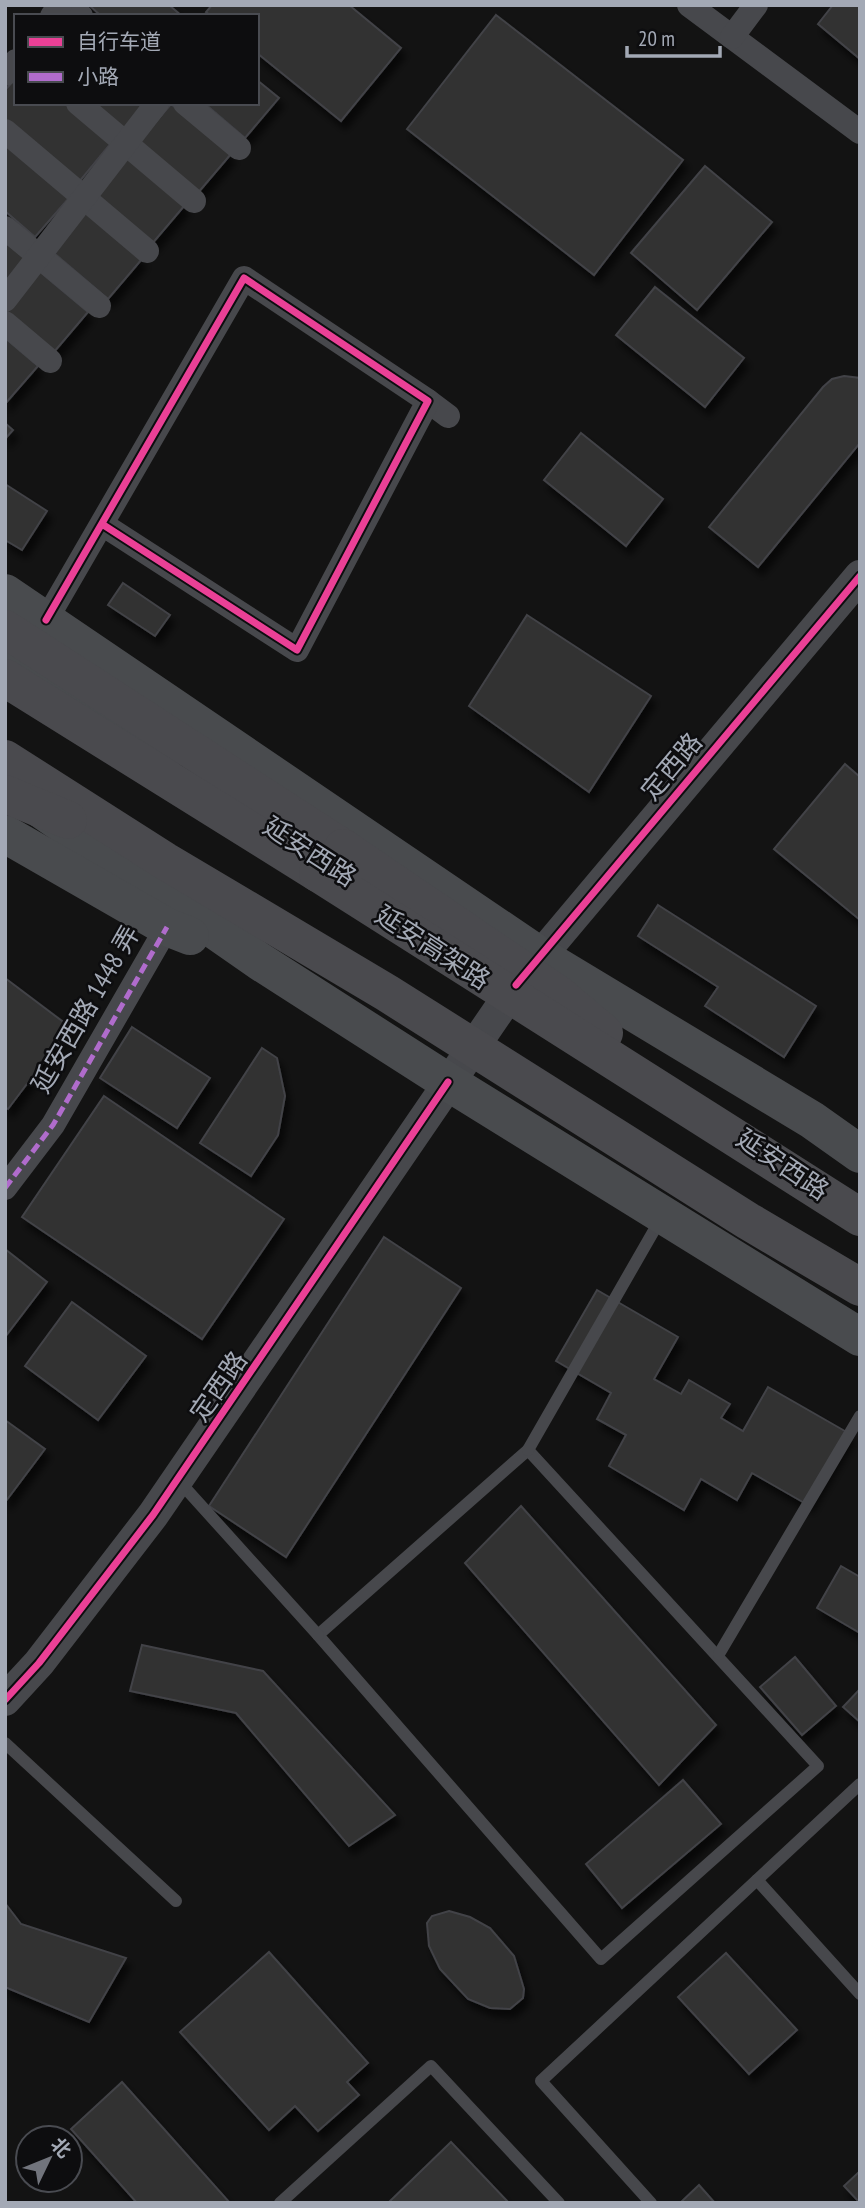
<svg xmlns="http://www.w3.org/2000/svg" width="865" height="2208" font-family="'PT Sans Narrow','Noto Sans SC',sans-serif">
	<defs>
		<filter id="shadow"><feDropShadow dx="4.5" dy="8" stdDeviation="3.5" flood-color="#0009"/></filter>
	</defs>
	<rect width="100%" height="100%" fill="#131313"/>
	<!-- building -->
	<g fill="#313132" stroke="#424347" stroke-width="2" filter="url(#shadow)">
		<path d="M 89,5 L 169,5 L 182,16 L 101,16 Z"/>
		<path d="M 212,5 L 349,5 L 401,48 L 341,121 L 257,53 L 257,16 L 211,16 L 206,12 Z"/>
		<path d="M 833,5 L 860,5 L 860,59 L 818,24 Z"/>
		<path d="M 496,15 L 683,160 L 594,275 L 407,129 Z"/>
		<path d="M 16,78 L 16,103 L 66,103 L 112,142 L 79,182 L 5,120 L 5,90 Z"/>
		<path d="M 257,80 L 279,98 L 245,138 L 204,103 L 257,103 Z"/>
		<path d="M 90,103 L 148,103 L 124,132 Z"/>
		<path d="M 171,104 L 231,154 L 197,194 L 137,144 Z"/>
		<path d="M 5,143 L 69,198 L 35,237 L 5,211 Z"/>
		<path d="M 125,154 L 185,205 L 151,245 L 91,194 Z"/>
		<path d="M 705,166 L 772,222 L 697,310 L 631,253 Z"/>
		<path d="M 82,208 L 142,259 L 108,299 L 48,248 Z"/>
		<path d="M 5,242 L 26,259 L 5,284 Z"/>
		<path d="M 39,271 L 88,312 L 54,352 L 5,310 Z"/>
		<path d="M 655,287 L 744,358 L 705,407 L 616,335 Z"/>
		<path d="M 5,338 L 38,366 L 5,404 Z"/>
		<path d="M 844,376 L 860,378 L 860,443 L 758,567 L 709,527 L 823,387 L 832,379 Z"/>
		<path d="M 5,423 L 13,430 L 5,439 Z"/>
		<path d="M 581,433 L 663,499 L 626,546 L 544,480 Z"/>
		<path d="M 5,484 L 47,511 L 22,550 L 5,540 Z"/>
		<path d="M 123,583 L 170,615 L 155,636 L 108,605 Z"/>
		<path d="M 527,615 L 651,696 L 589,792 L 469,706 Z"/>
		<path d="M 845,764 L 860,777 L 860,920 L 774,849 Z"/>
		<path d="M 658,905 L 816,1006 L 784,1057 L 705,1006 L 718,987 L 638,936 Z"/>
		<path d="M 5,978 L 70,1027 L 8,1109 L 5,1107 Z"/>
		<path d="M 132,1027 L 210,1078 L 177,1128 L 100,1078 Z"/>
		<path d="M 262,1048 L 277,1058 L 285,1096 L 278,1135 L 251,1176 L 200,1143 Z"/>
		<path d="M 104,1096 L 284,1219 L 202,1339 L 22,1217 Z"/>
		<path d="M 384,1237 L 461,1288 L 286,1557 L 209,1506 Z"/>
		<path d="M 5,1249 L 47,1282 L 5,1337 Z"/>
		<path d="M 597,1290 L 678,1337 L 654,1379 L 681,1394 L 689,1380 L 730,1404 L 721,1418 L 743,1431 L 768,1387 L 850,1434 L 808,1505 L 752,1473 L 737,1500 L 701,1479 L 684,1510 L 609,1466 L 626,1435 L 597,1419 L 611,1393 L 556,1361 Z"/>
		<path d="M 72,1302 L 146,1356 L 98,1420 L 25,1366 Z"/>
		<path d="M 5,1420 L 45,1449 L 6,1501 L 5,1500 Z"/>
		<path d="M 521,1506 L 716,1725 L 659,1785 L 465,1563 Z"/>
		<path d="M 841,1566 L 860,1577 L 860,1633 L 817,1608 Z"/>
		<path d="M 142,1645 L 263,1671 L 395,1815 L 349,1846 L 236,1713 L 130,1691 Z"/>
		<path d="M 795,1657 L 836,1706 L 802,1735 L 760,1687 Z"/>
		<path d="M 860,1689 L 860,1722 L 843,1707 Z"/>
		<path d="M 683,1780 L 721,1824 L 622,1908 L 586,1864 Z"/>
		<path d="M 5,1903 L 21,1924 L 126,1958 L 89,2022 L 5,1987 Z"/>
		<path d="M 449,1911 L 470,1917 L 490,1928 L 514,1956 L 524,1989 L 523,1998 L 510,2009 L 490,2008 L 468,1999 L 440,1969 L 429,1946 L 427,1923 L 432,1916 Z"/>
		<path d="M 269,1952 L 368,2063 L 347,2082 L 359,2095 L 318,2131 L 295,2106 L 269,2130 L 180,2032 Z"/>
		<path d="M 726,1953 L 797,2030 L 749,2074 L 678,1997 Z"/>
		<path d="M 122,2082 L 230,2203 L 137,2203 L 71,2129 Z"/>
		<path d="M 451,2142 L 509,2203 L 388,2203 Z"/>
		<path d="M 860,2171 L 860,2203 L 844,2186 Z"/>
		<path d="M 699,2185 L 715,2203 L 680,2203 Z"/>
	</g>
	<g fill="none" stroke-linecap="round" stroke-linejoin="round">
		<!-- service -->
		<g stroke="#47484c" stroke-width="12">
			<path d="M 528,1450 L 818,1766 L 601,1959 L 318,1635 Z"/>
			<path d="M 528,1450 L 660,1220"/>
			<path d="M 178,1480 L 318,1635"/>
			<path d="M 719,1654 L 860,1416"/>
			<path d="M 5,1743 L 176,1901"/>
			<path d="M 757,1880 L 860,1994"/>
			<path d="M 280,2203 L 431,2066 L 559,2203"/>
			<path d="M 651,2203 L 541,2081 L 860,1784"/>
		</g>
		<!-- minor -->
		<g stroke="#47484c" stroke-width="24">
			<path d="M 689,5 L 860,132"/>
			<path d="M 80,15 L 81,16"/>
			<path d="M 52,16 L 60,5"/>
			<path d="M 732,37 L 756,5"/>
			<path d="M 5,74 L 16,61"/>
			<path d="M 78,103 L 194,201"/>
			<path d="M 185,103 L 239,148"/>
			<path d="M 5,131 L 147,251"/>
			<path d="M 5,228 L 99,306"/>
			<path d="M 5,300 L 157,103"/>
			<path d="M 5,323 L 50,361"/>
			<path d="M 428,401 L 448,416"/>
			<path d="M 46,620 L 244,278 L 428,401 L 297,650 L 102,524"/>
			<path d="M 5,1188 L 53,1125 L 167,927"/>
		</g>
		<!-- tertiary -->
		<path stroke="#47484c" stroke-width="32" d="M 5,1700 L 39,1663 L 153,1515 L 516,985 L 860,576"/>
		<!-- primary -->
		<g stroke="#494b4e" stroke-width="38">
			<path d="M 5,593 L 540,956 L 812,1120 L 860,1154"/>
			<path d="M 5,651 L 163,755"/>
			<path d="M 35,805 L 259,961 L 448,1082 L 860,1337"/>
			<path d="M 5,834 L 167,927 L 190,936"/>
		</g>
		<!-- trunk -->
		<g stroke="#4a4a4e" stroke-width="38">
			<path d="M 5,629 L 343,848"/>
			<path d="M 5,678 L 318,873"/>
		</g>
		<!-- trunk-bridge -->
		<g stroke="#4a4a4e" stroke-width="38">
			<path d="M 5,759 L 165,861 L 387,993 L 748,1221 L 860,1287"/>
			<path d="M 5,794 L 68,820"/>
			<path d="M 343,848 L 559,995 L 604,1033"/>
			<path d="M 318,873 L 860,1217"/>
		</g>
		<!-- quiet -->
		<path stroke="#b06ccc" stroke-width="5" stroke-dasharray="10 5" stroke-linecap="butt" d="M 5,1188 L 53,1125 L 167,927"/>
		<!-- cycleway casing -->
		<g stroke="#0d0d0f" stroke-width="11">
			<g id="cycleway">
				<path d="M 46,620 L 244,278 L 428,401 L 297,650 L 102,524"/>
				<path d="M 516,985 L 860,576"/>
				<path d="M 5,1700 L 39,1663 L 153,1515 L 448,1082"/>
			</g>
		</g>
		<!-- cycleway -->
		<use href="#cycleway" stroke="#ea4096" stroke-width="7"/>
	</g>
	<g text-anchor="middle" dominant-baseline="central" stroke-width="5" stroke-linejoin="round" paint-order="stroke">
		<!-- street labels -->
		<g font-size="26" fill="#a3a9b5" stroke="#0d0d0f">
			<text transform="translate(671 766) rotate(-50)">定西路</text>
			<text transform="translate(310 851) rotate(33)">延安西路</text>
			<text transform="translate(433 947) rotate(33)">延安高架路</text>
			<text transform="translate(85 1009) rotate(-60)">延安西路 1448 弄</text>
			<text transform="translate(783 1164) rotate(34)">延安西路</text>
			<text transform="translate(218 1386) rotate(-55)">定西路</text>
		</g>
	</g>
	<!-- border -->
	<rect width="865" height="2208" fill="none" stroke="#a3a9b5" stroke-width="14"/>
	<!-- legend -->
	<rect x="14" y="14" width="245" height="91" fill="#0d0d0f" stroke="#494b51" stroke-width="2"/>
	<rect x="28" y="37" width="35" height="10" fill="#ea4096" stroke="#494b51" stroke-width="2"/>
	<text x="77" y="49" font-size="21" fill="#a3a9b5">自行车道</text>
	<rect x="28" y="72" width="35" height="10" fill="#b06ccc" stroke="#494b51" stroke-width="2"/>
	<text x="77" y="84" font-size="21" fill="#a3a9b5">小路</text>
	<!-- north arrow -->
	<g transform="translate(49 2159) rotate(47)"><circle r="33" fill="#0d0d0f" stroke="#494b51" stroke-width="2"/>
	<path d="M0-5L12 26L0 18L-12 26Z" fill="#71747c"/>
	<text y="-10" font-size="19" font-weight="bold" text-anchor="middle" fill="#a3a9b5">北</text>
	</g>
	<!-- scale -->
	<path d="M627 46v10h93v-10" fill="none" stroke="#a3a9b5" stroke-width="3.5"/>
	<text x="638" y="46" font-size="21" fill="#a3a9b5" stroke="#0d0d0f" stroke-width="5" paint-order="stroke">20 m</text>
</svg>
